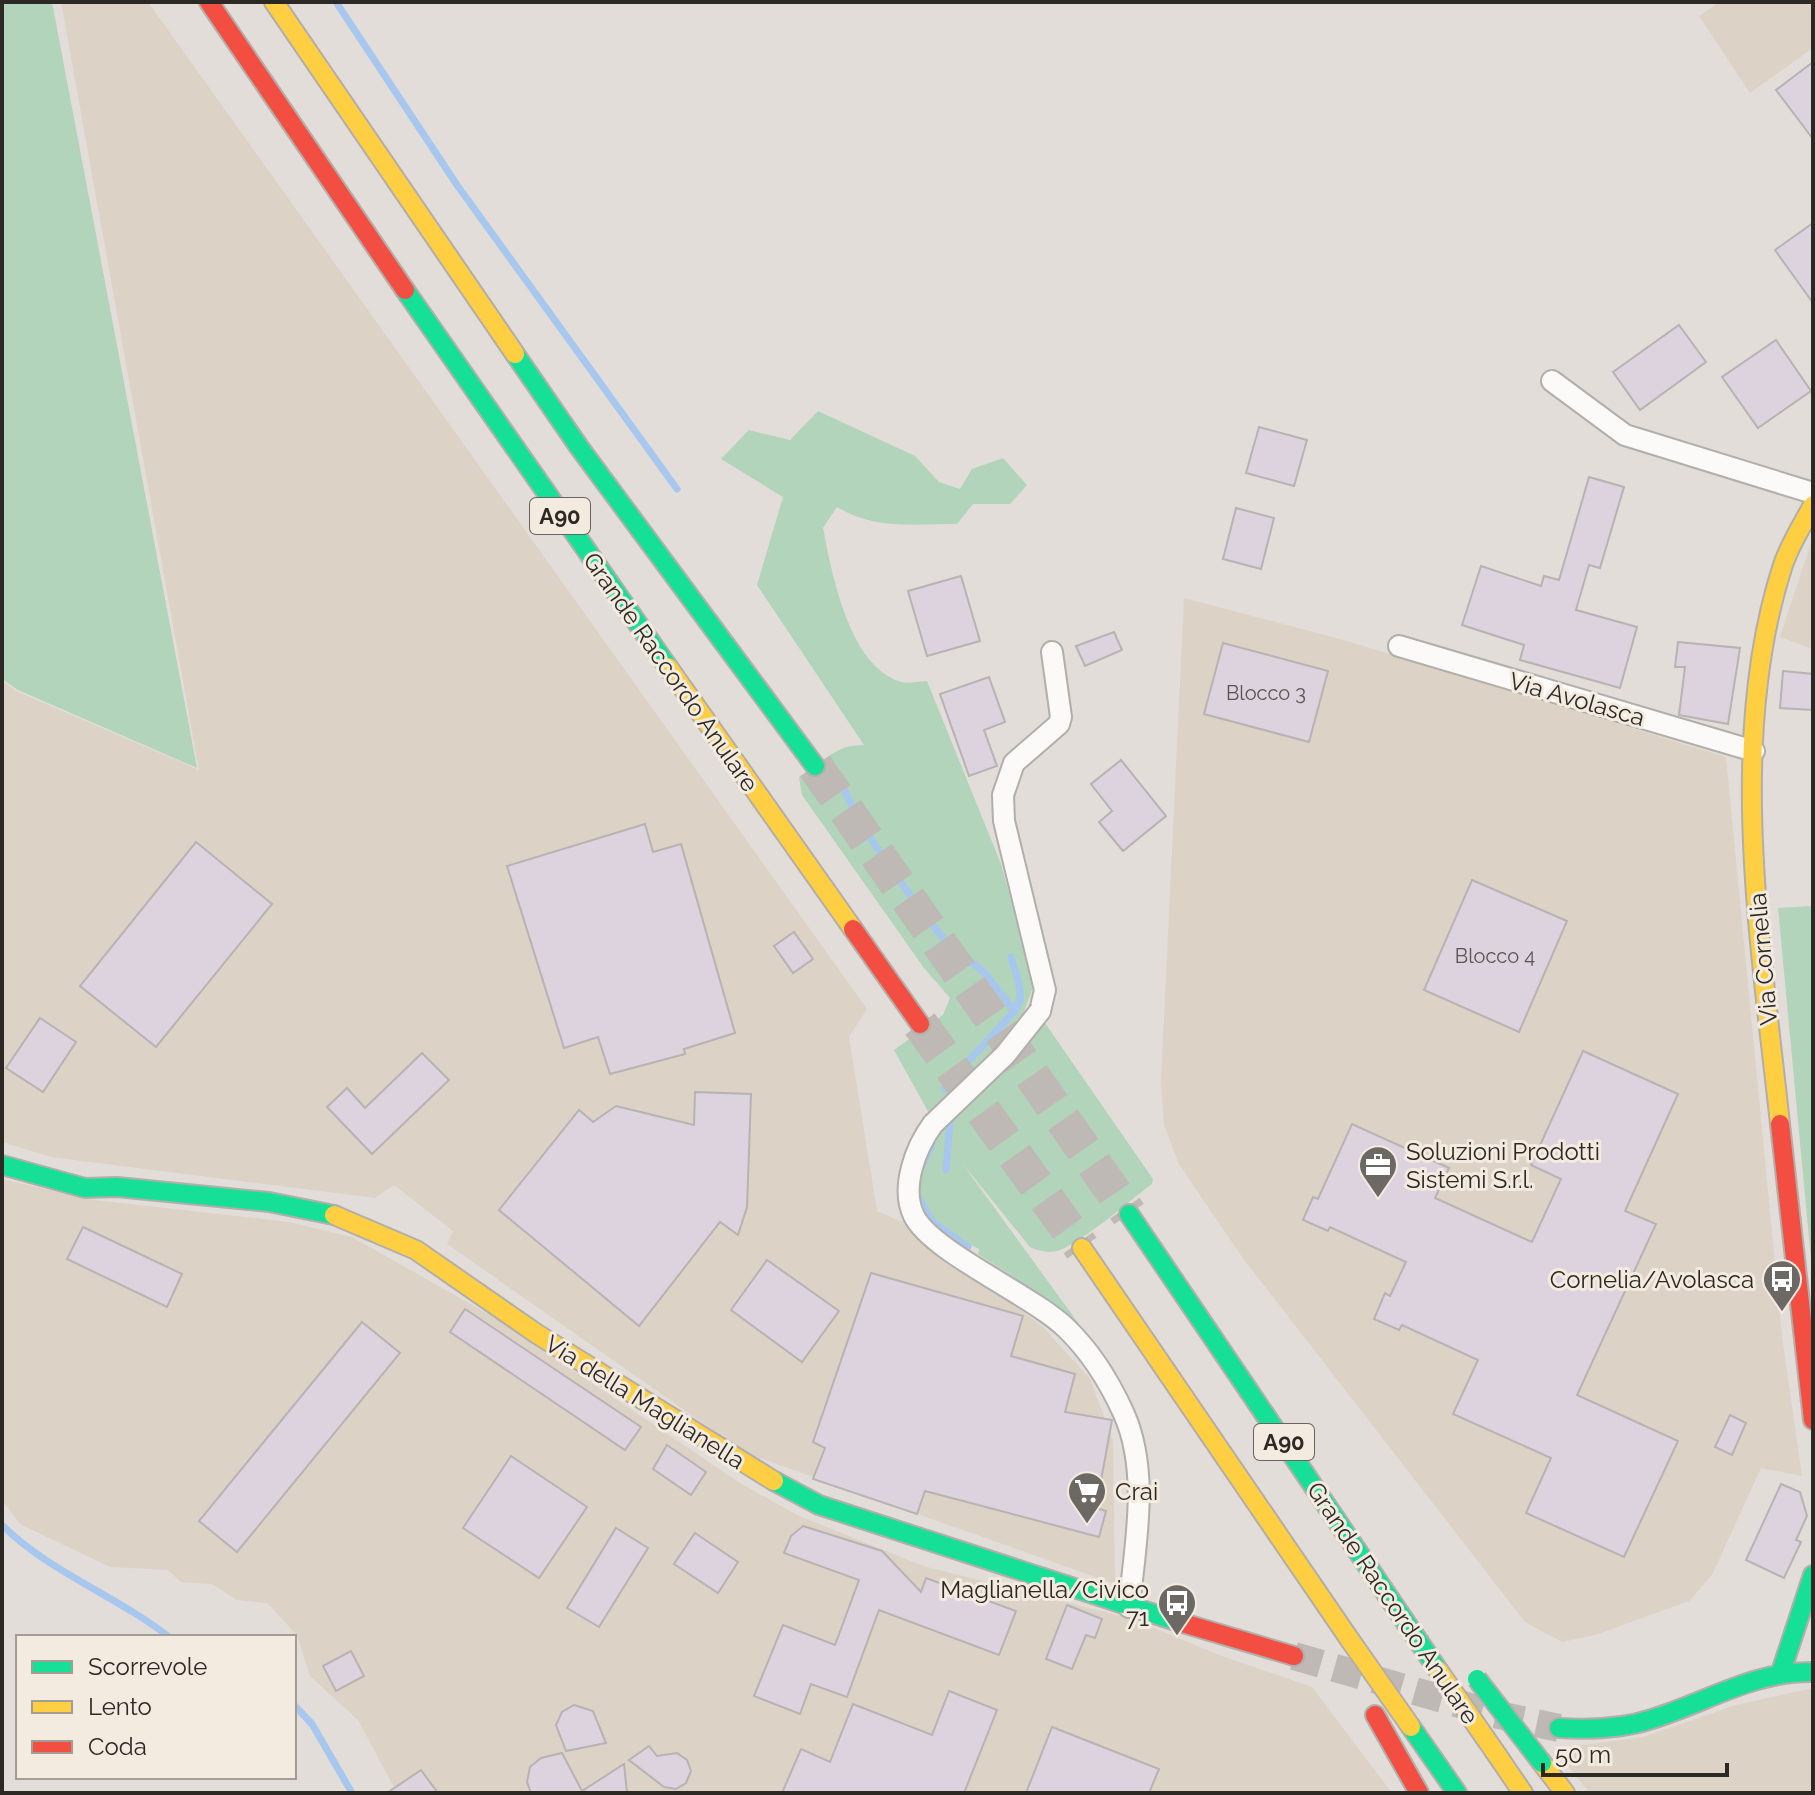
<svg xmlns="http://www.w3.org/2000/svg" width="1815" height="1795" font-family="Raleway,sans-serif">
	<rect width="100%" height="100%" fill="#e2ddd8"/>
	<!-- built -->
	<g fill="#dcd2c6">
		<path d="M 61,2 L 148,2 L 867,1009 L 849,1037 L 877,1211 L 909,1225 L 1043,1327 L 1090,1379 L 1113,1441 L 1115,1584 L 746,1453 L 447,1244 L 453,1231 L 394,1185 L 375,1198 L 51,1157 L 2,1142 L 2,681 L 16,691 L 199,770 Z"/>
		<path d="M 1719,2 L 1813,2 L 1813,48 L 1750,93 L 1699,16 Z"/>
		<path d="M 1813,537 L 1813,649 L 1780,637 Z"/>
		<path d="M 1184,598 L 1340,639 L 1726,757 L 1782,1336 L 1802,1476 L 1761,1468 L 1712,1575 L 1689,1601 L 1595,1635 L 1562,1642 L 1525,1622 L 1242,1257 L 1179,1164 L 1164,1125 L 1161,1082 Z"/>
		<path d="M 2,1179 L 94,1200 L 289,1222 L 352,1237 L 497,1319 L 740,1483 L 797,1515 L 923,1566 L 1129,1618 L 1222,1656 L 1312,1687 L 1392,1793 L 397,1793 L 358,1720 L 310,1676 L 297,1635 L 267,1603 L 237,1600 L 212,1584 L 181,1582 L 168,1570 L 110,1567 L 20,1524 L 2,1500 Z"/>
		<path d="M 1813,1688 L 1813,1793 L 1590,1793 L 1554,1749 L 1643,1737 L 1736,1705 Z"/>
	</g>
	<!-- green -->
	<g fill="#b1d4bb">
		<path d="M 2,2 L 52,2 L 197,768 L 18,690 L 2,679 Z"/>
		<path d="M 818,411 L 915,456 L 939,482 L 960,489 L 972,469 L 1003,458 L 1027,485 L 1010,504 L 973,504 L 957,524 C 914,524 874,530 837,507 L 823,528 C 832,573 849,668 902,682 C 909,684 920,681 927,681 L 1001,864 L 1034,984 L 1020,1023 L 929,1113 L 894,1050 L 943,1015 L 950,998 L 924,968 L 802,795 L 799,777 C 823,762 836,744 864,745 L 757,585 L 783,497 L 721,459 L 749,430 L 790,440 Z"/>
		<path d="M 1813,906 L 1813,1281 L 1778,908 Z"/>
		<path d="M 1045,1023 L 1153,1179 L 1152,1184 C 1128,1202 1086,1239 1060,1250 C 1049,1254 1040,1251 1030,1247 L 962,1163 L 1089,1338 L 1032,1289 L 978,1254 L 979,1249 L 971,1245 L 968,1249 C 953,1240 934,1230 924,1215 C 907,1189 922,1151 940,1129 C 971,1090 1015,1064 1045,1023 Z"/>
	</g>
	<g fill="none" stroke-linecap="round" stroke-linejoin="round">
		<!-- stream -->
		<g stroke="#a7c7ee" stroke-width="7">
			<path d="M 336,2 L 457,185 L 677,489"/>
			<path d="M 841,781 L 857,819 L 921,911 L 943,938 L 986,974 L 1015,1012"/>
			<path d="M 944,1089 C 957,1070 1018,1013 1020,1000 C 1022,987 1014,970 1011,957"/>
			<path d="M 921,1168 L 932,1145"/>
			<path d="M 946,1170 L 950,1119"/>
			<path d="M 918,1196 L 933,1222 L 968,1247"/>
			<path d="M 2,1525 C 49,1572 117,1596 169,1637"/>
			<path d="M 294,1705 L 312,1724 L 352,1793"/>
		</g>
	</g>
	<!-- building -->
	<g fill="#dcd3de" stroke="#b7b3b3" stroke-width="2">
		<path d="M 1813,62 L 1813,139 L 1776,90 Z"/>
		<path d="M 1813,223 L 1813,303 L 1775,250 Z"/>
		<path d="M 1679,325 L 1706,362 L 1640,410 L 1613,372 Z"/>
		<path d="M 1776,340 L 1811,391 L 1758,428 L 1722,377 Z"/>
		<path d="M 1259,427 L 1307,440 L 1294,486 L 1246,473 Z"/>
		<path d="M 1589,477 L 1624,487 L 1600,568 L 1589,565 L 1576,610 L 1637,627 L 1620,688 L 1520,660 L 1524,645 L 1462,625 L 1481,566 L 1541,586 L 1544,576 L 1559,580 Z"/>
		<path d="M 1236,508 L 1274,518 L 1261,569 L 1223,559 Z"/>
		<path d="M 961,576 L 980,641 L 927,656 L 908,591 Z"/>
		<path d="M 1114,632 L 1122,650 L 1085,666 L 1076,646 Z"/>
		<path d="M 1678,642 L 1740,648 L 1728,724 L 1679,715 L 1685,667 L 1675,667 Z"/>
		<path d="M 1223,643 L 1328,671 L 1309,742 L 1204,714 Z"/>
		<path d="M 1783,671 L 1813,674 L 1813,710 L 1780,708 Z"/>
		<path d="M 989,677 L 1005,722 L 984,730 L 997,766 L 969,776 L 940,694 Z"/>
		<path d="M 1121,760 L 1166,816 L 1123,851 L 1099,822 L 1112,811 L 1091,784 Z"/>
		<path d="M 645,824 L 653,852 L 681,844 L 735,1033 L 684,1049 L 685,1054 L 610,1074 L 598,1037 L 564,1048 L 507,866 Z"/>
		<path d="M 196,842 L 272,904 L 156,1047 L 80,986 Z"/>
		<path d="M 1472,880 L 1567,921 L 1519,1032 L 1424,990 Z"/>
		<path d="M 794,932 L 813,959 L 793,973 L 774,946 Z"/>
		<path d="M 40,1018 L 76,1042 L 43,1092 L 6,1068 Z"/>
		<path d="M 1583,1051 L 1678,1094 L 1625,1211 L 1656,1224 L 1577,1395 L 1678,1441 L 1624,1557 L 1526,1513 L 1551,1458 L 1453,1414 L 1478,1360 L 1402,1325 L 1399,1330 L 1374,1319 L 1385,1293 L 1390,1296 L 1406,1262 L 1330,1227 L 1328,1231 L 1303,1220 L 1313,1197 L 1318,1199 L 1352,1124 L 1449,1168 L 1435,1198 L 1532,1242 L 1561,1179 L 1531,1165 Z"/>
		<path d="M 422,1053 L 449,1080 L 372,1154 L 327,1107 L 347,1088 L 365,1108 Z"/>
		<path d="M 695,1092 L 751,1094 L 747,1207 L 738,1235 L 720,1222 L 639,1326 L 499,1210 L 579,1110 L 593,1122 L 616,1106 L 694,1125 Z"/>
		<path d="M 83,1227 L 182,1274 L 167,1307 L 67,1259 Z"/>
		<path d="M 767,1260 L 839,1311 L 802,1362 L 731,1310 Z"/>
		<path d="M 871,1273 L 1023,1316 L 1011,1356 L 1075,1374 L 1065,1412 L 1112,1420 L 1096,1508 L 1106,1511 L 1099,1537 L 925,1491 L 917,1514 L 813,1479 L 825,1448 L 813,1442 Z"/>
		<path d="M 465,1309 L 641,1427 L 625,1450 L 450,1332 Z"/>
		<path d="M 362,1322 L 400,1353 L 237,1552 L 199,1521 Z"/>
		<path d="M 1730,1415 L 1746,1423 L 1732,1455 L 1715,1447 Z"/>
		<path d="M 667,1445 L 706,1472 L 691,1495 L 653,1469 Z"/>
		<path d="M 511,1456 L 587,1507 L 539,1578 L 463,1528 Z"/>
		<path d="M 1781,1484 L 1800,1492 L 1807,1516 L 1796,1540 L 1801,1542 L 1784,1578 L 1746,1560 Z"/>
		<path d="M 803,1526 L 882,1551 L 921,1592 L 926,1578 L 1016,1611 L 999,1655 L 879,1610 L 847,1697 L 811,1684 L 800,1714 L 754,1696 L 783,1625 L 835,1645 L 859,1580 L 784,1553 L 791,1536 Z"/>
		<path d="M 616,1528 L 648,1548 L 599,1627 L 567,1608 Z"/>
		<path d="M 695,1533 L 738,1562 L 718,1593 L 674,1564 Z"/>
		<path d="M 1067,1605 L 1102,1619 L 1095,1638 L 1086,1635 L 1072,1669 L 1046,1659 Z"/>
		<path d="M 351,1651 L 364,1676 L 336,1691 L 323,1666 Z"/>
		<path d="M 949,1691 L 997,1710 L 964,1793 L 782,1793 L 801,1749 L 830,1762 L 853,1704 L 932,1735 Z"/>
		<path d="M 574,1705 L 593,1711 L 606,1743 L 566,1751 L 556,1725 L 562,1712 Z"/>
		<path d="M 1052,1727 L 1159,1769 L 1149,1793 L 1026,1793 Z"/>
		<path d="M 649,1746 L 657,1756 L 677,1753 L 687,1760 L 691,1771 L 686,1783 L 676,1789 L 664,1787 L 629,1760 Z"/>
		<path d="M 562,1753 L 582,1791 L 624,1764 L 627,1793 L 531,1793 L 527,1782 L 530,1767 L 541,1758 Z"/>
		<path d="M 421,1770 L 438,1793 L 387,1793 Z"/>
	</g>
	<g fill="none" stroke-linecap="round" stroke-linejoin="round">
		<!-- secondary-tunnel -->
		<path stroke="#beb9b4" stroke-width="28" stroke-dasharray="28 14" stroke-linecap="butt" d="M 1294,1656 L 1494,1714 L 1559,1728"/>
		<!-- highway-tunnel -->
		<g stroke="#beb9b4" stroke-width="36" stroke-dasharray="36 18" stroke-linecap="butt">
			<path d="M 815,766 L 1129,1214"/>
			<path d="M 920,1024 L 1082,1248"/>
		</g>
		<!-- street casing -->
		<g stroke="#b2aeaa" stroke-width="24">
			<g id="street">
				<path d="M 1552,381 L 1625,435 L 1813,493"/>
				<path d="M 1399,646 L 1754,751"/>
				<path d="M 1040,1011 L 1045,990 L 1004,821 L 1003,795 L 1014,763 L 1059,724 L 1061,717 L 1052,652"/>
				<path d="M 933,1124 C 916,1147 900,1187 914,1216 C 932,1252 1032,1295 1066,1328 C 1090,1351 1110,1383 1124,1414 C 1150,1473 1135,1545 1129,1607"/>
			</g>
		</g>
		<!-- fast casing -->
		<g stroke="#b2aeaa" stroke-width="22">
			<g id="fast">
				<path d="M 405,290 L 668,667"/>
				<path d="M 515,354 L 579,447 L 815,766"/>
				<path d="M 2,1165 L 85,1188 L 117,1187 L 269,1202 L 334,1215"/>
				<path d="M 1129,1214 L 1438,1670"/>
				<path d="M 774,1481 L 819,1505 L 1176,1621"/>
				<path d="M 1781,1672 L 1813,1575"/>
				<path d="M 1411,1727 L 1457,1793"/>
				<path d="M 1559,1728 C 1591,1730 1622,1729 1652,1719 C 1707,1702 1754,1671 1813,1672"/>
			</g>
		</g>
		<!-- slow casing -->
		<g stroke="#b2aeaa" stroke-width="22">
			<g id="slow">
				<path d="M 274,2 L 515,354"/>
				<path d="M 668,667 L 853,929"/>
				<path d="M 1780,1124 C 1761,946 1726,739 1783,565 C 1790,544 1803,524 1813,505"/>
				<path d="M 334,1215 L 416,1250 L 537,1334 L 774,1481"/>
				<path d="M 1082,1248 L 1350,1640"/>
				<path d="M 1495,1752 L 1523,1793"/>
				<path d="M 1542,1763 L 1565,1793"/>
			</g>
		</g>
		<!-- jam casing -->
		<g stroke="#b2aeaa" stroke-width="22">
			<g id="jam">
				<path d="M 209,2 L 405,290"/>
				<path d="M 853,929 L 920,1024"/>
				<path d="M 1780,1124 L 1813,1420"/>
				<path d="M 1176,1621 L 1294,1656"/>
				<path d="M 1375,1715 L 1419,1793"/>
			</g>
		</g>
		<!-- street -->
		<use href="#street" stroke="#fbfaf9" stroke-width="20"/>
		<!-- fast -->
		<use href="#fast" stroke="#16e098" stroke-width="18"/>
		<!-- slow -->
		<use href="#slow" stroke="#ffcf43" stroke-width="18"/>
		<!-- jam -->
		<use href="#jam" stroke="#f24e42" stroke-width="18"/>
		<!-- street-bridge casing -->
		<g stroke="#b2aeaa" stroke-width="24" stroke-linecap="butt">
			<path id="street-bridge" d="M 933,1124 L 1005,1055 L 1040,1011"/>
		</g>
		<!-- fast-bridge casing -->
		<g stroke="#b2aeaa" stroke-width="22" stroke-linecap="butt">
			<path id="fast-bridge" d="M 1477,1679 L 1542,1763"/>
		</g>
		<!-- slow-bridge casing -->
		<g stroke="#b2aeaa" stroke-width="22" stroke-linecap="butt">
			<g id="slow-bridge">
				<path d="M 1350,1640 L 1411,1727"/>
				<path d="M 1438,1670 L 1495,1752"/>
			</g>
		</g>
		<!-- street-bridge -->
		<use href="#street-bridge" stroke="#fbfaf9" stroke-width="20"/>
		<!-- fast-bridge -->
		<use href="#fast-bridge" stroke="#16e098" stroke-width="18"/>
		<!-- slow-bridge -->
		<use href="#slow-bridge" stroke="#ffcf43" stroke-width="18"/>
	</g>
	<!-- icons -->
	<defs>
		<g id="office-pin" transform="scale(2)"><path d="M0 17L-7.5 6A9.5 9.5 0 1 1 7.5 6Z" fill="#6c6863" stroke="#f4ebe0"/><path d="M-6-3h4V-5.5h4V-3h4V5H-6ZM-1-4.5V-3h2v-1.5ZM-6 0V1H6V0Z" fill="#fff"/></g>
		<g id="bus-pin" transform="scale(2)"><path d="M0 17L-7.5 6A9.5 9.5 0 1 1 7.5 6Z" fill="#6c6863" stroke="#f4ebe0"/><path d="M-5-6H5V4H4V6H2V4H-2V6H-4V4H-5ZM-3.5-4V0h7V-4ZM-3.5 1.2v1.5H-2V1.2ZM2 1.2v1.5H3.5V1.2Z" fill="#fff"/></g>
		<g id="supermarket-pin" transform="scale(2)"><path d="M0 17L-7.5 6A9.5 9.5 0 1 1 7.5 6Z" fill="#6c6863" stroke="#f4ebe0"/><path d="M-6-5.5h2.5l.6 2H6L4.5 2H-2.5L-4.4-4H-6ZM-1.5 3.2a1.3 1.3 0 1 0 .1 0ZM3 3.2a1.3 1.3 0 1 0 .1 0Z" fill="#fff"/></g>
	</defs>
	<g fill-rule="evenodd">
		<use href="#office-pin" x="1378" y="1165"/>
		<use href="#bus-pin" x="1782" y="1279"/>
		<use href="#supermarket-pin" x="1087" y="1491"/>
		<use href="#bus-pin" x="1177" y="1603"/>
	</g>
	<g text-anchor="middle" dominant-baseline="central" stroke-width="6" stroke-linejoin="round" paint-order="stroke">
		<!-- number labels -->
		<g font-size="20" fill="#585452">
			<text x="1266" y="693">Blocco 3</text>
			<text x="1495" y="956">Blocco 4</text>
		</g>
		<!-- shield labels -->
		<g fill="#f4ebe0" stroke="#68635c" stroke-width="2">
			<rect x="530" y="498" width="60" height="36" rx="6"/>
			<rect x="1254" y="1424" width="60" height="36" rx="6"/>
		</g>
		<g font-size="22" font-weight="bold" fill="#2c2924">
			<text x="560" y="516">A90</text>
			<text x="1284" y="1442">A90</text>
		</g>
		<!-- street labels -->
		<g font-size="24" fill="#2c2924" stroke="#f4ebe0">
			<text transform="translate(671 672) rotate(55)">Grande Raccordo Anulare</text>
			<text transform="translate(1577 699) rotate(16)">Via Avolasca</text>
			<text transform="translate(1763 959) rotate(-95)">Via Cornelia</text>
			<text transform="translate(645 1402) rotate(32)">Via della Maglianella</text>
			<text transform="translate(1393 1603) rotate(56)">Grande Raccordo Anulare</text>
		</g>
		<!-- poi labels -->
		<g font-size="24" fill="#2c2924" stroke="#f4ebe0" text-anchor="start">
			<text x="1406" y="1151">Soluzioni Prodotti<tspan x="1406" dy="28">Sistemi S.r.l.</tspan></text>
			<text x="1754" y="1279" text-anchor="end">Cornelia/Avolasca</text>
			<text x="1115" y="1491">Crai</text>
			<text x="1149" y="1589" text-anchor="end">Maglianella/Civico<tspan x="1149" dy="28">71</tspan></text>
		</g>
	</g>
	<!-- border -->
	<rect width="1815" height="1795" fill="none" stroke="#2c2924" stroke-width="8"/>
	<!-- legend -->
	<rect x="16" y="1635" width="280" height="144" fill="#f4ebe0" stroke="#a49d95" stroke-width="2"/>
	<rect x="32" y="1661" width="40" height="12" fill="#16e098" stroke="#a49d95" stroke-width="2"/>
	<text x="88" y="1675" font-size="24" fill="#2c2924">Scorrevole</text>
	<rect x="32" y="1701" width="40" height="12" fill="#ffcf43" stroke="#a49d95" stroke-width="2"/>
	<text x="88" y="1715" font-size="24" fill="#2c2924">Lento</text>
	<rect x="32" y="1741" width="40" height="12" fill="#f24e42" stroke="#a49d95" stroke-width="2"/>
	<text x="88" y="1755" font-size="24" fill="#2c2924">Coda</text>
	<!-- scale -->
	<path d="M1543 1763v12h184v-12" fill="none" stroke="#2c2924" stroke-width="4"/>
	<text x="1555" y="1763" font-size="24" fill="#2c2924" stroke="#f4ebe0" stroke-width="6" paint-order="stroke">50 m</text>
</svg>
